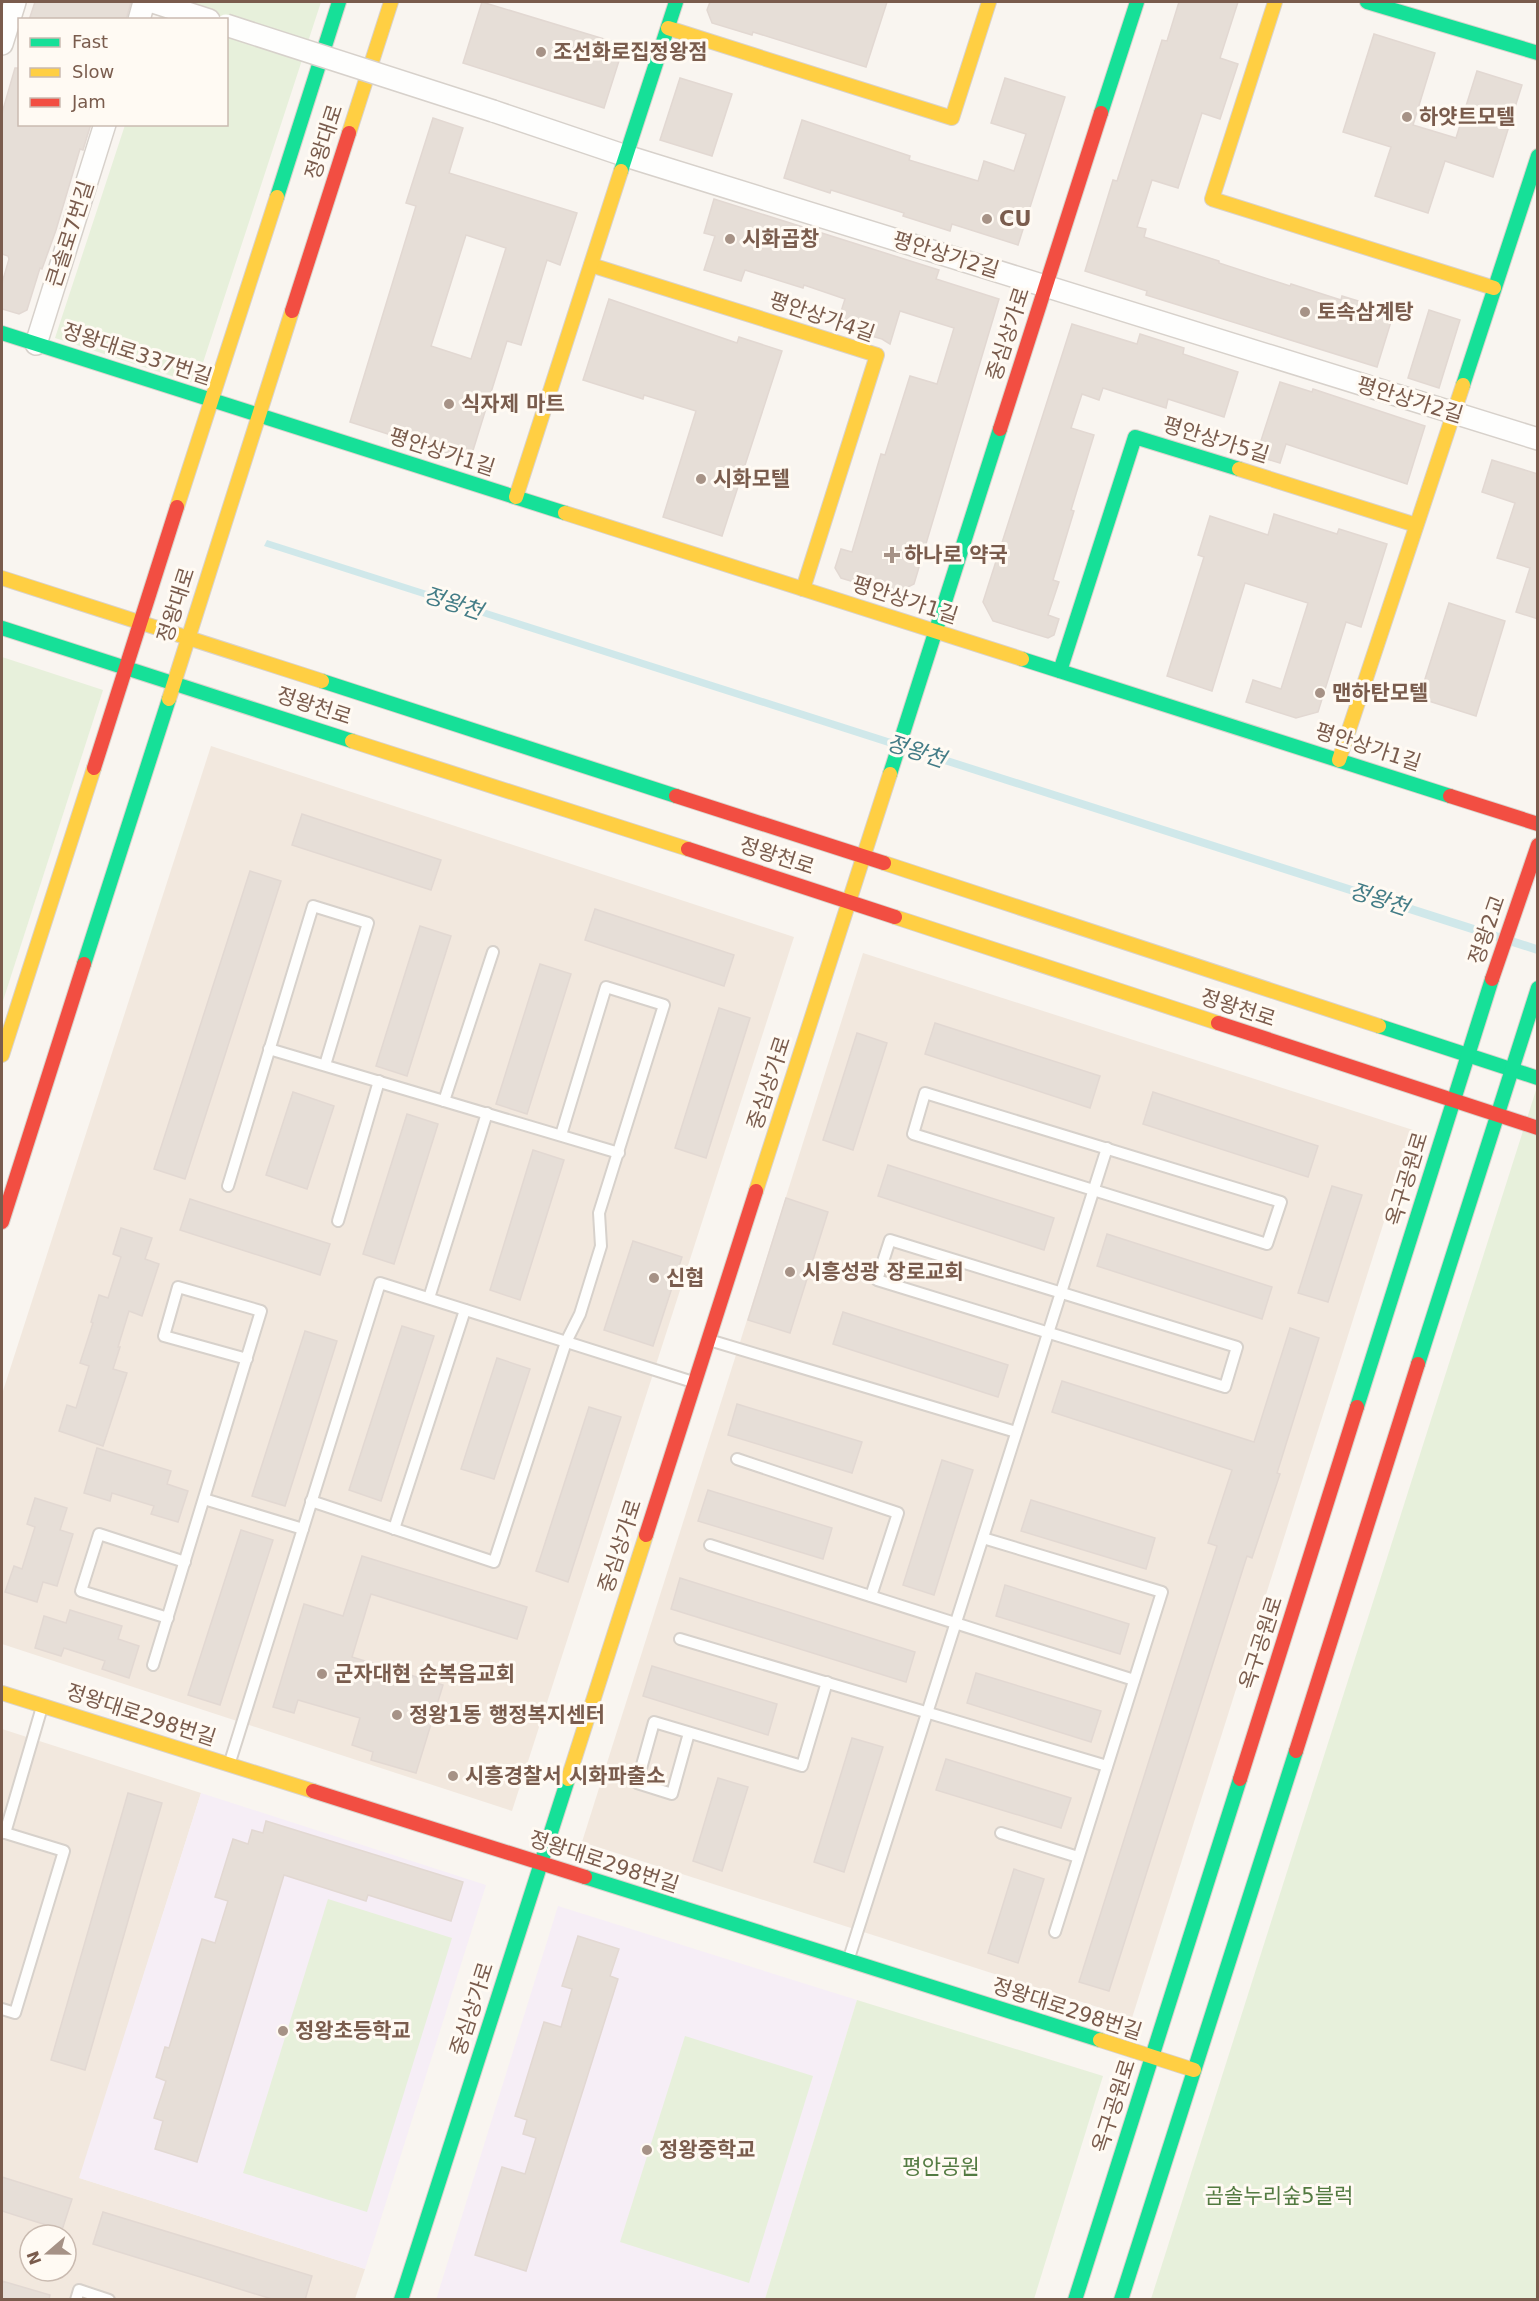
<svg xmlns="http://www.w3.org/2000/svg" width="1539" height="2301" font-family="'DejaVu Sans','Noto Sans KR',sans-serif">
	<rect width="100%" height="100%" fill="#f9f5f0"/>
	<!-- residential -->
	<g fill="#f2e8de" fill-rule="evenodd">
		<path d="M 211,746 L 794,937 L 512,1811 L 2,1644 L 2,1394 Z"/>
		<path d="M 863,953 L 1413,1130 L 1132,2018 L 582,1842 Z"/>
		<path d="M 2,1729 L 201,1793 L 80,2178 L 365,2269 L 355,2299 L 2,2299 ZM 30,2235 L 66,2235 L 66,2271 L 30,2271 Z"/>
	</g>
	<!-- education -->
	<g fill="#f6eef6">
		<path d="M 201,1793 L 486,1885 L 365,2269 L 79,2178 Z"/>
		<path d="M 558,1906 L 857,2000 L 765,2299 L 436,2300 Z"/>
	</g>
	<!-- green -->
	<g fill="#e7f0db">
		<path d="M 165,2 L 321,2 L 196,384 L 55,338 L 125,125 L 226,124 L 226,20 L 159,19 Z"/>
		<path d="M 2,657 L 103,690 L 2,1004 Z"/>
		<path d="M 1537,1087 L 1537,2299 L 1151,2299 Z"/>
		<path d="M 328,1899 L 452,1938 L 367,2212 L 243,2173 Z"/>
		<path d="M 857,2000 L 1103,2076 L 1034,2299 L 765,2299 Z"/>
		<path d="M 685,2036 L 813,2076 L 749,2283 L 620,2242 Z"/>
	</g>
	<!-- water -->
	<path fill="#d0e8ea" d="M 267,540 L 1537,945 L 1537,954 L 264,546 Z"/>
	<!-- building -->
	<g fill="#e6ded7" stroke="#e2d8d2" stroke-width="1.5" fill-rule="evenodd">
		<path d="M 35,2 L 131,2 L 126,20 L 29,20 Z"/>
		<path d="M 482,2 L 624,45 L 604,108 L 463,63 Z"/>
		<path d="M 710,2 L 887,2 L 866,67 L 753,32 L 752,35 L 712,23 L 707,10 Z"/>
		<path d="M 1179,2 L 1238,2 L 1220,58 L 1238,64 L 1220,119 L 1202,113 L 1178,188 L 1152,180 L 1137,227 L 1146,229 L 1144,237 L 1219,261 L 1219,263 L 1290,286 L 1291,284 L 1341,300 L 1342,296 L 1394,312 L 1377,367 L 1146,295 L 1147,291 L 1085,271 L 1113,180 L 1117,181 L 1162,40 L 1167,41 Z"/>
		<path d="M 1374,34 L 1435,53 L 1413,125 L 1456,138 L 1477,71 L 1522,85 L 1493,177 L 1445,161 L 1428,213 L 1375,196 L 1391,147 L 1343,132 Z"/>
		<path d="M 15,68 L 20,68 L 20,124 L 91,124 L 83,150 L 80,149 L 56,230 L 42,269 L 40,268 L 27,310 L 19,314 L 2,309 L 2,283 L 9,259 L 8,256 L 2,254 L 2,113 Z"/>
		<path d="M 680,78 L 732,94 L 712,156 L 660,140 Z"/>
		<path d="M 1005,78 L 1065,97 L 1018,245 L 952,224 L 950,231 L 903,216 L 904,213 L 831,190 L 830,193 L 784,178 L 802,120 L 910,156 L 909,160 L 978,181 L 984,161 L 1014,171 L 1026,134 L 991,123 Z"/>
		<path d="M 433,118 L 463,128 L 449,173 L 577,213 L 560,265 L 547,260 L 521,345 L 507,341 L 470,460 L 350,422 L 416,206 L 406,203 ZM 466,235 L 506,248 L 471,359 L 431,346 Z"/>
		<path d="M 714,199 L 939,270 L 936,279 L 999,299 L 914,584 L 894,594 L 841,578 L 835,568 L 841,549 L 852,552 L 881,454 L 885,455 L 910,376 L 937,384 L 954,328 L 900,311 L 890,344 L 882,339 L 864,334 L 865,330 L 838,321 L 845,299 L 804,285 L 803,288 L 745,270 L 741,281 L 704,270 L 715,236 L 704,233 Z"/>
		<path d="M 609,299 L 737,343 L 739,337 L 782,351 L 722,536 L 663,517 L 696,411 L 644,395 L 643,399 L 583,380 Z"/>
		<path d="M 1429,310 L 1460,320 L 1439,388 L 1408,378 Z"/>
		<path d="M 1072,324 L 1137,344 L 1140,334 L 1184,348 L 1183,354 L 1238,372 L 1224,417 L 1168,399 L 1166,408 L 1103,388 L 1099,400 L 1082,394 L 1071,428 L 1094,435 L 1071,510 L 1074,511 L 1053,580 L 1059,582 L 1048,615 L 1059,619 L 1054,635 L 1048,638 L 993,621 L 983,602 Z"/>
		<path d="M 1280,382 L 1312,392 L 1313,389 L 1425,426 L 1407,484 L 1286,444 L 1280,463 L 1256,456 Z"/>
		<path d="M 1492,460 L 1538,474 L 1538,619 L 1516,612 L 1530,568 L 1497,558 L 1515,503 L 1482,492 Z"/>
		<path d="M 1274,514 L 1337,534 L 1339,529 L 1387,544 L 1361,627 L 1346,622 L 1318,712 L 1296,718 L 1246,702 L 1253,680 L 1281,689 L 1308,603 L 1245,583 L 1212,691 L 1167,676 L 1204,557 L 1198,555 L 1210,516 L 1268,535 Z"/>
		<path d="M 1449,603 L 1505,621 L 1476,716 L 1419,698 Z"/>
		<path d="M 302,814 L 441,860 L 431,890 L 292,845 Z"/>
		<path d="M 250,871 L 281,881 L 185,1179 L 154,1169 Z"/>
		<path d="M 595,909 L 734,955 L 724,986 L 585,940 Z"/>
		<path d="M 420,926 L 451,936 L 407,1076 L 376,1066 Z"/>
		<path d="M 540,964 L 571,974 L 527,1114 L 496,1104 Z"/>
		<path d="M 719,1008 L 750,1018 L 706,1158 L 675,1148 Z"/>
		<path d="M 935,1023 L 1100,1076 L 1090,1108 L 925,1054 Z"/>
		<path d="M 857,1033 L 887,1043 L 853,1150 L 823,1140 Z"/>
		<path d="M 293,1092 L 334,1106 L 307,1189 L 266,1175 Z"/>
		<path d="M 1153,1092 L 1318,1146 L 1308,1177 L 1143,1124 Z"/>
		<path d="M 407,1114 L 438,1124 L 394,1264 L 363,1254 Z"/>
		<path d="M 533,1150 L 564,1160 L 520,1300 L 490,1290 Z"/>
		<path d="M 888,1165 L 1054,1218 L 1044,1250 L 878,1196 Z"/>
		<path d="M 1332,1186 L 1362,1195 L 1328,1302 L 1298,1293 Z"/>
		<path d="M 786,1198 L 828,1212 L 790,1333 L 748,1320 Z"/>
		<path d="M 190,1199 L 330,1244 L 320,1275 L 180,1230 Z"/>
		<path d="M 121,1228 L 152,1238 L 145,1259 L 159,1264 L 142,1316 L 129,1311 L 118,1347 L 120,1347 L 113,1369 L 127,1373 L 103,1446 L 59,1431 L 67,1405 L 76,1408 L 89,1366 L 80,1363 L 93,1323 L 91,1322 L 99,1295 L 108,1298 L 121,1257 L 113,1254 Z"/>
		<path d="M 1107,1234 L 1272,1287 L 1262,1319 L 1097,1266 Z"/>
		<path d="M 633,1241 L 682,1257 L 653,1346 L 604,1330 Z"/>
		<path d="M 843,1312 L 1008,1365 L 998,1397 L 833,1344 Z"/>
		<path d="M 402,1326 L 434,1336 L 381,1501 L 349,1490 Z"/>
		<path d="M 1290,1328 L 1319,1338 L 1277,1473 L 1280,1474 L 1252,1558 L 1247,1556 L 1109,1991 L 1079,1982 L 1217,1546 L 1208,1543 L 1232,1470 L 1052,1412 L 1062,1381 L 1254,1442 Z"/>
		<path d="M 305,1331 L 337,1341 L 285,1506 L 252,1496 Z"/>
		<path d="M 497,1358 L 530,1369 L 494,1479 L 461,1469 Z"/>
		<path d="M 737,1404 L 862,1442 L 852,1473 L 728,1435 Z"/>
		<path d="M 589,1407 L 621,1417 L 568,1582 L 536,1571 Z"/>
		<path d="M 97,1448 L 171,1471 L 167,1484 L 188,1491 L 178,1522 L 151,1514 L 154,1506 L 112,1493 L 110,1501 L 84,1493 Z"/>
		<path d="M 942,1460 L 973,1470 L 934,1595 L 903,1585 Z"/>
		<path d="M 708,1490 L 832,1528 L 823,1559 L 698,1521 Z"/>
		<path d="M 35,1498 L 67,1508 L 60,1530 L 73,1534 L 57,1586 L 43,1582 L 37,1602 L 5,1592 L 14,1566 L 22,1569 L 35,1527 L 27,1524 Z"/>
		<path d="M 1031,1500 L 1155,1538 L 1146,1569 L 1021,1531 Z"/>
		<path d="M 241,1530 L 273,1540 L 220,1705 L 188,1695 Z"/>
		<path d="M 362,1556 L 527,1607 L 517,1639 L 371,1594 L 352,1657 L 443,1685 L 416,1773 L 371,1760 L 373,1752 L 352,1745 L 360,1718 L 298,1700 L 294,1713 L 273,1707 L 304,1604 L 343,1616 Z"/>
		<path d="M 680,1578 L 915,1652 L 906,1682 L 671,1609 Z"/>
		<path d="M 1005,1585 L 1129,1624 L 1120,1654 L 996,1616 Z"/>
		<path d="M 70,1610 L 122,1626 L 118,1639 L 139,1646 L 129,1678 L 102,1669 L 105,1661 L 64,1648 L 61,1656 L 35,1648 L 44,1616 L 66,1623 Z"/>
		<path d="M 652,1666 L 777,1704 L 768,1735 L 643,1696 Z"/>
		<path d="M 976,1673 L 1101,1711 L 1091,1742 L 967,1703 Z"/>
		<path d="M 852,1738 L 883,1747 L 844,1872 L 814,1862 Z"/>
		<path d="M 946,1759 L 1071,1798 L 1061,1828 L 936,1790 Z"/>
		<path d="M 718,1778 L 748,1787 L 722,1871 L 693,1861 Z"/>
		<path d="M 128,1793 L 162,1803 L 85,2070 L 51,2060 Z"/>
		<path d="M 266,1821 L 463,1882 L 451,1921 L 368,1895 L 366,1901 L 284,1875 L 197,2162 L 155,2149 L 163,2121 L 154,2118 L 166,2081 L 156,2077 L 165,2047 L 169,2048 L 202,1939 L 215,1943 L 228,1901 L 215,1897 L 233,1839 L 248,1844 L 252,1830 L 263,1833 Z"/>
		<path d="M 1014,1869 L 1044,1879 L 1018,1963 L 988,1953 Z"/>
		<path d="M 578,1936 L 619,1949 L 610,1976 L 618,1979 L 526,2271 L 475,2255 L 502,2167 L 525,2174 L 536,2138 L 523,2134 L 527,2120 L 515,2116 L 544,2022 L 561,2027 L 572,1989 L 562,1986 Z"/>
		<path d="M 2,2177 L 72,2199 L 62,2230 L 2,2211 Z"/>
		<path d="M 103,2212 L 312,2276 L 305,2300 L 275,2300 L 93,2244 Z"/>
		<path d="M 2,2281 L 50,2295 L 49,2300 L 2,2300 Z"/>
	</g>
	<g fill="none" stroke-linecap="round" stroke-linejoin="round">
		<!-- lane casing -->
		<g stroke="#d7d1cb" stroke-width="14">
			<g id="lane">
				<path d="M 269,1049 L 619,1153"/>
				<path d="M 925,1093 L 1281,1202 L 1267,1244 L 913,1134 Z"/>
				<path d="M 444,1101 L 493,952"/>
				<path d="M 228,1186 L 313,906 L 368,923 L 325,1065"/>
				<path d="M 338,1221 L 379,1081"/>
				<path d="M 890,1240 L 1237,1347 L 1225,1387 L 877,1280 Z"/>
				<path d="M 429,1298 L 487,1113"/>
				<path d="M 709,1340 L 1016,1432"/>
				<path d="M 737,1459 L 898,1513 L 871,1596"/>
				<path d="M 204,1499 L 303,1529"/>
				<path d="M 311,1501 L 494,1562 L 566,1342 L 580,1314 L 601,1246 L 599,1213 L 664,1005 L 606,987 L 561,1135"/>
				<path d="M 394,1529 L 465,1310"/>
				<path d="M 983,1538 L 1162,1592 L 1055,1932"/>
				<path d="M 710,1545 L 1134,1680"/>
				<path d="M 168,1618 L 81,1591 L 99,1534 L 185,1562"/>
				<path d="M 680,1639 L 1107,1766"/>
				<path d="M 153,1665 L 261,1311 L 178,1287 L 164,1336 L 247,1359"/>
				<path d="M 689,1733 L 672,1794 L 637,1783 L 654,1722 L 802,1766 L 827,1682"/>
				<path d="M 229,1765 L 380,1283 L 693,1382"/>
				<path d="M 2,1832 L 64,1851 L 15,2013 L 2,2009"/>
				<path d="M 5,1833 L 42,1707"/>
				<path d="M 1001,1833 L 1078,1857"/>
				<path d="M 849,1958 L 1107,1148"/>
				<path d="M 76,2300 L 79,2290 L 109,2300"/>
			</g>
		</g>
		<!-- street casing -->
		<g stroke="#d7d1cb" stroke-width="24">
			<g id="street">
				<path d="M 153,2 L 209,20"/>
				<path d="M 139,20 L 144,2"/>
				<path d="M 2,44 L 15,2"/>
				<path d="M 493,111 L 626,156 L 1538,439"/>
				<path d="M 36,344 L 105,124"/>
			</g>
		</g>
		<!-- fast casing -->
		<g stroke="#d9d2cb" stroke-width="16">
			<g id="fast">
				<path d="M 1367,2 L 1538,53"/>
				<path d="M 1101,113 L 1137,2"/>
				<path d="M 621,171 L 676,2"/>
				<path d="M 277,197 L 339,2"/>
				<path d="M 2,333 L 565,513"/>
				<path d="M 1463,385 L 1538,156"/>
				<path d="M 2,628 L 352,741"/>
				<path d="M 1022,659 L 1450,796"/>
				<path d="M 1060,671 L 1135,437 L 1239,469"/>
				<path d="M 322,681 L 676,796"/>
				<path d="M 890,774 L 1000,429"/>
				<path d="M 84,964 L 169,699"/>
				<path d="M 1379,1026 L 1538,1078"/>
				<path d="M 1418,1364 L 1538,988"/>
				<path d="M 1357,1407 L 1492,979"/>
				<path d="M 585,1877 L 1100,2040"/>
				<path d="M 401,2300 L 568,1779"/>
				<path d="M 1075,2300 L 1240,1779"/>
				<path d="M 1121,2300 L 1296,1751"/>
			</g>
		</g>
		<!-- slow casing -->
		<g stroke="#d9d2cb" stroke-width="16">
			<g id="slow">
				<path d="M 1275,2 L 1212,199 L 1494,288"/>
				<path d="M 668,28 L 952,118 L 989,2"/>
				<path d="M 349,133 L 391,2"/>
				<path d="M 591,265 L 877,355 L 803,589"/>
				<path d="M 1239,469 L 1416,525"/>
				<path d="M 516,497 L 621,171"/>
				<path d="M 177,507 L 277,197"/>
				<path d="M 565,513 L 1022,659"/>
				<path d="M 2,578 L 322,681"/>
				<path d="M 169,699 L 292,311"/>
				<path d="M 352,741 L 688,849"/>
				<path d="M 1339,760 L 1463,385"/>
				<path d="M 884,863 L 1379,1026"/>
				<path d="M 895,917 L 1218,1023"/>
				<path d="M 2,1055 L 94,768"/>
				<path d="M 756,1191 L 890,774"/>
				<path d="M 2,1693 L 313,1791"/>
				<path d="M 568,1779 L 646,1535"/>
				<path d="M 1100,2040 L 1194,2070"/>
			</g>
		</g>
		<!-- jam casing -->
		<g stroke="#d9d2cb" stroke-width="16">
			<g id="jam">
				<path d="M 292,311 L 349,133"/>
				<path d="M 1000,429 L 1101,113"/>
				<path d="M 94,768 L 177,507"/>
				<path d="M 676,796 L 884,863"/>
				<path d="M 1450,796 L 1538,824"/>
				<path d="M 688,849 L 895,917"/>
				<path d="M 1492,979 L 1538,845"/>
				<path d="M 1218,1023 L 1538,1128"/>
				<path d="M 2,1222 L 84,964"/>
				<path d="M 646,1535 L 756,1191"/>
				<path d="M 1296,1751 L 1418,1364"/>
				<path d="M 1240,1779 L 1357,1407"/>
				<path d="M 313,1791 L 585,1877"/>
			</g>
		</g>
		<!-- lane -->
		<use href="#lane" stroke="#fefefd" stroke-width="10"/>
		<!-- street -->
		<use href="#street" stroke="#fefefd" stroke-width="21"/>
		<!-- fast -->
		<use href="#fast" stroke="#16e098" stroke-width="14"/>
		<!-- slow -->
		<use href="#slow" stroke="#ffcf43" stroke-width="14"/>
		<!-- jam -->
		<use href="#jam" stroke="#f24e42" stroke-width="14"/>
		<!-- street-bridge casing -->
		<g stroke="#d7d1cb" stroke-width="24" stroke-linecap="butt">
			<path id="street-bridge" d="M 226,25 L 493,111"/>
		</g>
		<!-- street-bridge -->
		<use href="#street-bridge" stroke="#fefefd" stroke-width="21"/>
	</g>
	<!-- markers -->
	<g fill="#a69286" stroke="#fffaf3" stroke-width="2">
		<circle cx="541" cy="52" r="6"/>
		<circle cx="1407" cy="117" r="6"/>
		<circle cx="987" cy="219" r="6"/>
		<circle cx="730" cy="239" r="6"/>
		<circle cx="1305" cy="312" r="6"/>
		<circle cx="449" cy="404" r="6"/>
		<circle cx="701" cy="479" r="6"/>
		<path d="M889 546h6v6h6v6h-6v6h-6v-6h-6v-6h6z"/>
		<circle cx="1320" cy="693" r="6"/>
		<circle cx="790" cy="1272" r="6"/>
		<circle cx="654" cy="1278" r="6"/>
		<circle cx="322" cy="1674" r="6"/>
		<circle cx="397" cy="1715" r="6"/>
		<circle cx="453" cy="1776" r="6"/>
		<circle cx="283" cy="2031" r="6"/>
		<circle cx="647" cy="2150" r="6"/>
	</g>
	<g text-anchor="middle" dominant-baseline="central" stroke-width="6" stroke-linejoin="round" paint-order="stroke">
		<!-- poi labels -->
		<g font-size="21" font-weight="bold" fill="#7a5c4d" stroke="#fffaf3" text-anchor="start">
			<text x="553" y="52">조선화로집정왕점</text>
			<text x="1419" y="117">하얏트모텔</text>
			<text x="999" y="219">CU</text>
			<text x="742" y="239">시화곱창</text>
			<text x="1317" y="312">토속삼계탕</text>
			<text x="461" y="404">식자제 마트</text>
			<text x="713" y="479">시화모텔</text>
			<text x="904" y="555">하나로 약국</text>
			<text x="1332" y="693">맨하탄모텔</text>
			<text x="802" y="1272">시흥성광 장로교회</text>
			<text x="666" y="1278">신협</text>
			<text x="334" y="1674">군자대현 순복음교회</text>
			<text x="409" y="1715">정왕1동 행정복지센터</text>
			<text x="465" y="1776">시흥경찰서 시화파출소</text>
			<text x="295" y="2031">정왕초등학교</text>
			<text x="659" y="2150">정왕중학교</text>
		</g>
		<!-- street labels -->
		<g font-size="21" fill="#7a5c4d" stroke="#fffaf3">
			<text transform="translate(324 142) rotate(-72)">정왕대로</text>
			<text transform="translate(70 234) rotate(-72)">큰솔로7번길</text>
			<text transform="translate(946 255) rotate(17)">평안상가2길</text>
			<text transform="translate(822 317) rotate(19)">평안상가4길</text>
			<text transform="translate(1008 334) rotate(-72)">중심상가로</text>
			<text transform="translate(137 354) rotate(18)">정왕대로337번길</text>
			<text transform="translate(1410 400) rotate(17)">평안상가2길</text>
			<text transform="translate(1216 440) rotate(17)">평안상가5길</text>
			<text transform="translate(442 452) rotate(18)">평안상가1길</text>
			<text transform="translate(905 600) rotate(18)">평안상가1길</text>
			<text transform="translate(176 605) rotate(-72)">정왕대로</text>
			<text transform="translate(314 706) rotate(18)">정왕천로</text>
			<text transform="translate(1368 747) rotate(18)">평안상가1길</text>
			<text transform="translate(777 856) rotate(18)">정왕천로</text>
			<text transform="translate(1487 930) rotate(-71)">정왕2교</text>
			<text transform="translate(1238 1008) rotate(18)">정왕천로</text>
			<text transform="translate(769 1083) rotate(-72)">중심상가로</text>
			<text transform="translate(1407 1179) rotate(-73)">옥구공원로</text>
			<text transform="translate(620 1546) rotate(-72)">중심상가로</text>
			<text transform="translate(1261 1643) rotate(-72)">옥구공원로</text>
			<text transform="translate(141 1715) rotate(18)">정왕대로298번길</text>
			<text transform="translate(604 1862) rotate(18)">정왕대로298번길</text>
			<text transform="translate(472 2009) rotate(-72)">중심상가로</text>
			<text transform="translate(1067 2009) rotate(18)">정왕대로298번길</text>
			<text transform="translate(1114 2106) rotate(-72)">옥구공원로</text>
		</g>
		<!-- park labels -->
		<g font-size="21" fill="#537a41" stroke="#fffaf3">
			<text x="941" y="2167">평안공원</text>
			<text x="1279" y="2196">곰솔누리숲5블럭</text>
		</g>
		<!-- water labels -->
		<g font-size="22" font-style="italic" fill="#437c86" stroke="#fffaf3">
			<text transform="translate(453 603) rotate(18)">정왕천</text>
			<text transform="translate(916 751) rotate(18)">정왕천</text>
			<text transform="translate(1379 899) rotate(18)">정왕천</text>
		</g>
	</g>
	<!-- border -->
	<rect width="1539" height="2301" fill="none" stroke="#7a5c4d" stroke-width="6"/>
	<!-- legend -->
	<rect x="18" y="18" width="210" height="108" fill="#fffaf3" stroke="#cabbb1" stroke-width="1.5"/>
	<rect x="30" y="38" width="30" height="9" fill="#16e098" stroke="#cabbb1" stroke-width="1.5"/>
	<text x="72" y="48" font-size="18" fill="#7a5c4d">Fast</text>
	<rect x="30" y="68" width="30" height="9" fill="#ffcf43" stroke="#cabbb1" stroke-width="1.5"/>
	<text x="72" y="78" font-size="18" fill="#7a5c4d">Slow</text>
	<rect x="30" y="98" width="30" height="9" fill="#f24e42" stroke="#cabbb1" stroke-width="1.5"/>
	<text x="72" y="108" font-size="18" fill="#7a5c4d">Jam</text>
	<!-- north arrow -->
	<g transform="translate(48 2253) rotate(250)"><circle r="28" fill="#fffaf3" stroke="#cabbb1" stroke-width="1.5"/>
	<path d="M0-4.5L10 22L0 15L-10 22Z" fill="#a69286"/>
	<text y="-9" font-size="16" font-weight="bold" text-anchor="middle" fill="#7a5c4d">N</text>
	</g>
</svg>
